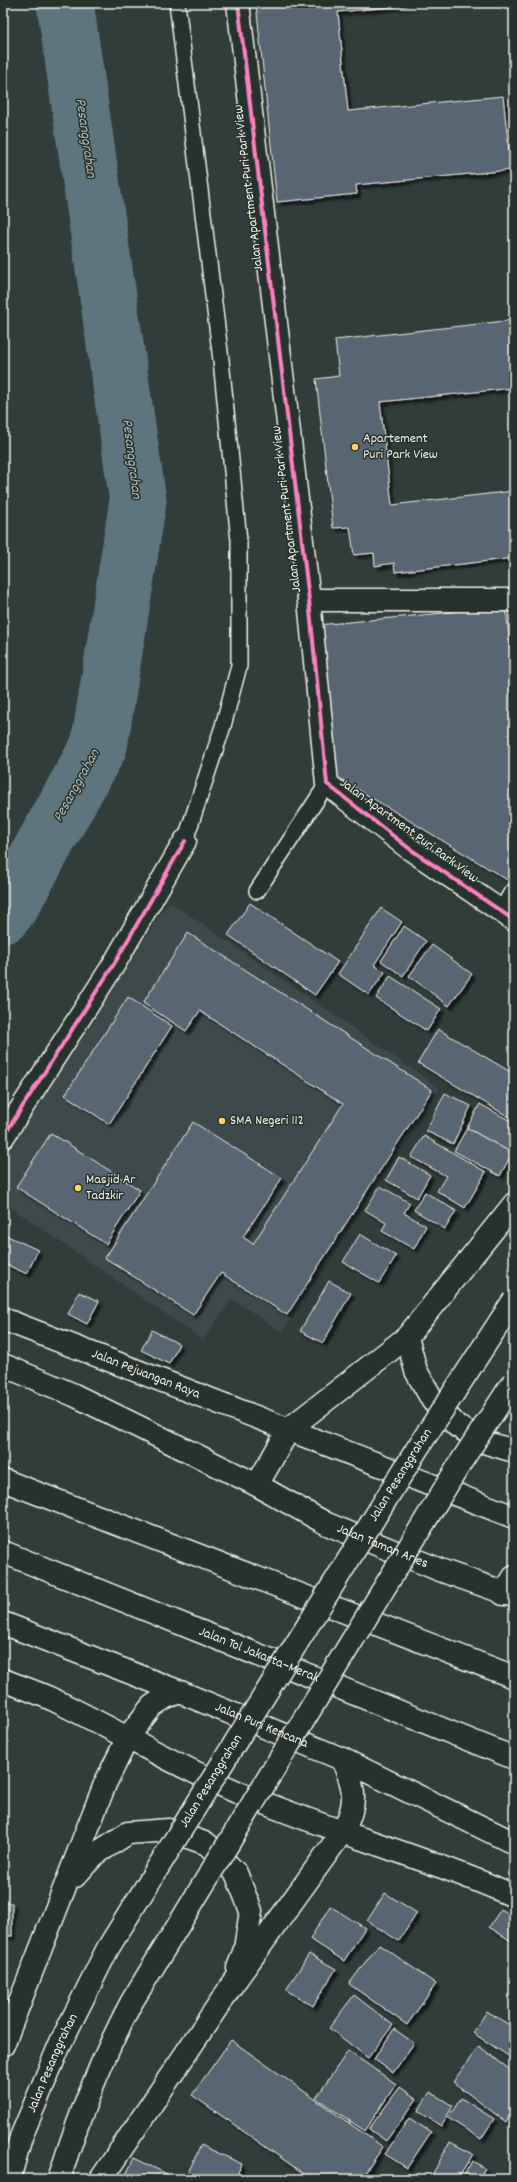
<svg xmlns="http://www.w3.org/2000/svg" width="517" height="2182" font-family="Dekko,sans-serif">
	<defs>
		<filter id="shadow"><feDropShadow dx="3.5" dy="3.5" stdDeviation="1" flood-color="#0009"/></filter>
	</defs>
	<rect width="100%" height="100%" fill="#303d3b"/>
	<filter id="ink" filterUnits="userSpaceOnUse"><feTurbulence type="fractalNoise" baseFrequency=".025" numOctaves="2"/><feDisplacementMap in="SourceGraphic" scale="8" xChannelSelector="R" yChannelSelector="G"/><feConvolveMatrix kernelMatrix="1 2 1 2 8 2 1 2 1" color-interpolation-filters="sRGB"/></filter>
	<g filter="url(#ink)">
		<!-- built -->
		<path fill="#3c494c" d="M 169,901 L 440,1088 L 282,1332 L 232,1299 L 203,1340 L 3,1202 L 3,1154 Z"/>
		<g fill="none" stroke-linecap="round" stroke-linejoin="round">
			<!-- river -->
			<path stroke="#5d747e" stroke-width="57" d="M 3,915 L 12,903 L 99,746 L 138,501 L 65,3"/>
		</g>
		<!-- building -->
		<g fill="#596573" stroke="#f4f1e8" filter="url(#shadow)">
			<path d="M 256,3 L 434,3 L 338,12 L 348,111 L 503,96 L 511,170 L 356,185 L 357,194 L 277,202 Z"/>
			<path d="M 514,320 L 514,388 L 380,402 L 392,505 L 514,491 L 514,558 L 395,572 L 394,563 L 375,566 L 374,553 L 354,555 L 350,527 L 333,528 L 316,379 L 339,376 L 335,340 Z"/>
			<path d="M 506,607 L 514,688 L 514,884 L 334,775 L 318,625 Z"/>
			<path d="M 250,903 L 338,962 L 315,995 L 228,935 Z"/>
			<path d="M 381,908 L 402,922 L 374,965 L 385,972 L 369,995 L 338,974 Z"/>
			<path d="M 404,926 L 426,941 L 403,976 L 381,961 Z"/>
			<path d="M 188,933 L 432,1090 L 287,1315 L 221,1273 L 193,1315 L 105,1258 L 193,1122 L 282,1178 L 243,1237 L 253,1244 L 343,1104 L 200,1011 L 186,1031 L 143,1003 Z"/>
			<path d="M 432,945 L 472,974 L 449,1006 L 409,976 Z"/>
			<path d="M 390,976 L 441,1009 L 427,1031 L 376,998 Z"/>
			<path d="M 128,997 L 172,1026 L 109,1124 L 65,1095 Z"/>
			<path d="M 438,1029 L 514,1074 L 514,1120 L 418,1063 Z"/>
			<path d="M 445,1093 L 471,1106 L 453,1144 L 426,1131 Z"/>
			<path d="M 480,1104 L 514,1123 L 514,1149 L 512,1153 L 467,1128 Z"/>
			<path d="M 467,1128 L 512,1153 L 500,1176 L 454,1151 Z"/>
			<path d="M 51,1133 L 140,1190 L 106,1244 L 16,1187 Z"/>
			<path d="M 424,1136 L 486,1172 L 465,1208 L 437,1191 L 446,1176 L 411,1157 Z"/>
			<path d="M 399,1157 L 430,1175 L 417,1198 L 386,1180 Z"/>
			<path d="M 380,1186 L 410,1203 L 404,1213 L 426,1226 L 414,1249 L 382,1231 L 386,1223 L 365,1210 Z"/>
			<path d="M 425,1192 L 456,1211 L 445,1229 L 414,1210 Z"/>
			<path d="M 3,1234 L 38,1250 L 27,1274 L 3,1263 Z"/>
			<path d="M 360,1234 L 396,1256 L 379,1283 L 343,1262 Z"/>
			<path d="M 329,1281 L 351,1293 L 323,1343 L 300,1331 Z"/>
			<path d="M 79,1292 L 99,1301 L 87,1324 L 68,1314 Z"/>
			<path d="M 152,1330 L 179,1344 L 169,1364 L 141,1350 Z"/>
			<path d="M 385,1893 L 417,1913 L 399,1941 L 367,1921 Z"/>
			<rect x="3" y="1903" width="9" height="33"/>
			<path d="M 330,1906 L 365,1928 L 344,1961 L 310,1939 Z"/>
			<path d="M 501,1909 L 514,1917 L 514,1936 L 511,1941 L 489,1927 Z"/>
			<path d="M 379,1944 L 436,1984 L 407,2025 L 349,1984 Z"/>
			<path d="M 309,1954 L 336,1969 L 313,2006 L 286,1990 Z"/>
			<path d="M 354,1995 L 393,2025 L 368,2058 L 329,2028 Z"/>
			<path d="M 487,2011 L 514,2028 L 513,2059 L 473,2033 Z"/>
			<path d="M 394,2029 L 414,2043 L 393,2073 L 374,2059 Z"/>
			<path d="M 231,2040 L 383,2147 L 361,2179 L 311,2179 L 192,2095 Z"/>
			<path d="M 479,2046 L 514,2073 L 514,2110 L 506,2122 L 453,2082 Z"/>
			<path d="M 348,2051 L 396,2084 L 365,2131 L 316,2098 Z"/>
			<path d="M 400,2087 L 417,2099 L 386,2141 L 369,2129 Z"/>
			<path d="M 430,2092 L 453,2106 L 441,2126 L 418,2111 Z"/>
			<path d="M 461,2098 L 494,2119 L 481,2139 L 448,2118 Z"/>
			<path d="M 409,2118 L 431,2132 L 407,2168 L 385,2154 Z"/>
			<path d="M 450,2142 L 473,2154 L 458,2179 L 434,2179 L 431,2177 Z"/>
			<path d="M 201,2145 L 242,2164 L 235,2179 L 185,2179 Z"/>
			<path d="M 134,2158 L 169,2175 L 167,2179 L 124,2179 Z"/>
			<path d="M 472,2161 L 485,2168 L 479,2179 L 462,2179 Z"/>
			<path d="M 415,2173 L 424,2179 L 411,2179 Z"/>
		</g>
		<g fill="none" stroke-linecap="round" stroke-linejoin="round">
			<!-- service casing -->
			<g stroke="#f4f1e8" stroke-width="18">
				<g id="service">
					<path d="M 177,3 L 221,360 L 239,541 L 239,666 L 223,726 L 185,841"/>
					<path d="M 257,891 L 327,784"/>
				</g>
			</g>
			<!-- minor casing -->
			<g stroke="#f4f1e8" stroke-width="25">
				<g id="minor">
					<path d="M 238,3 L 309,600 L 327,784 L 410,849 L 514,920"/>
					<path d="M 309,600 L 514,600"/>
					<path d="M 504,913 L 514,895"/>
					<path d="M 3,1137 L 114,964 L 185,841"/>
				</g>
			</g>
			<!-- primary casing -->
			<g stroke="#f4f1e8" stroke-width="25">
				<g id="primary">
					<path id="s1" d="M 3,1319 L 514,1517"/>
					<path d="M 407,1337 L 416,1371 L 433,1401 L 457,1426 L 487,1443 L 514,1451"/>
					<path id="s2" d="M 3,1365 L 74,1395 L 257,1485 L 327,1524 L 440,1570 L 514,1596"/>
					<path d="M 257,1485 L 289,1429 L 407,1337 L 514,1204"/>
					<path d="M 503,1594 L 514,1577"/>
					<path id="s3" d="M 3,1623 L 180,1692 L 342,1759 L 514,1843"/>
					<path d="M 3,1680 C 21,1687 39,1693 56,1701 C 117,1731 175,1765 237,1792 C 328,1831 424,1856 514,1896"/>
					<path d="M 75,1876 L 94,1855 L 128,1833 L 169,1830 L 207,1844 L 236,1873 L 251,1911 L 245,1949 L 238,1968"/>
					<path d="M 3,2045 L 105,1784 L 128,1737 L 152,1706 L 166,1697 L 180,1692"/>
					<path d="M 101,2179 L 230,1988 L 343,1831 C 358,1803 355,1787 342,1759"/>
				</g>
			</g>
			<!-- motorway casing -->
			<g stroke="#f4f1e8" stroke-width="25">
				<g id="motorway">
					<path d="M 3,1480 L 514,1677"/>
					<path id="s4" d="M 3,1552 L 514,1758"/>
				</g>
			</g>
			<!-- service -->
			<use href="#service" stroke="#26332d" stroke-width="15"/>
			<!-- minor -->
			<use href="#minor" stroke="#26332d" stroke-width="22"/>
			<!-- primary -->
			<use href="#primary" stroke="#26332d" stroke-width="22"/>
			<!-- motorway -->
			<use href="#motorway" stroke="#26332d" stroke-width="22"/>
			<!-- secondary-bridge casing -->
			<g stroke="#f4f1e8" stroke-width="25" stroke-linecap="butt">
				<g id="secondary-bridge">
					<path id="s5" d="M 9,2179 L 21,2137 L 61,2042 L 108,1948 L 417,1449 L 514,1300"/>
					<path d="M 59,2179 C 78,2118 101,2060 131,2003 L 461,1462 L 514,1381"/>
				</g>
			</g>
			<!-- secondary-bridge -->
			<use href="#secondary-bridge" stroke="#26332d" stroke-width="22"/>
			<!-- cycleway casing -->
			<g stroke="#26332d" stroke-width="6">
				<g id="cycleway">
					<path d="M 238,3 L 309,600 L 327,784 L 410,849 L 514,920"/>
					<path d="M 3,1137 L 114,964 L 185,841"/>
				</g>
			</g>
			<!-- cycleway -->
			<use href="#cycleway" stroke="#ff80c0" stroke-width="4"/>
		</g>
	</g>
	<!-- markers -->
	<g fill="#ffd166" stroke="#26332d" stroke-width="1.5">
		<circle cx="355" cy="447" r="4"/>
		<circle cx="222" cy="1121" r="4"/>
		<circle cx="78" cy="1188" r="4"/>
	</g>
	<g text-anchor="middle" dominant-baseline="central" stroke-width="3" stroke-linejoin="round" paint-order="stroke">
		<!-- street labels -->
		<g font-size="14" fill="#f4f1e8" stroke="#26332d">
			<text transform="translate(249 188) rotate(-97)">Jalan Apartment Puri Park View</text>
			<text transform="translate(287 509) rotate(-97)">Jalan Apartment Puri Park View</text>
			<text transform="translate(409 831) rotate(36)">Jalan Apartment Puri Park View</text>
			<text stroke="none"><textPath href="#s1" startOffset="153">Jalan Pejuangan Raya</textPath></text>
			<text stroke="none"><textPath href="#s5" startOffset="808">Jalan Pesanggrahan</textPath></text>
			<text stroke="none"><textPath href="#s2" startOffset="421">Jalan Taman Aries</textPath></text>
			<text stroke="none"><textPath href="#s4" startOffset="276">Jalan Tol Jakarta–Merak</textPath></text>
			<text stroke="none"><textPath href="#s3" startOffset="278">Jalan Puri Kencana</textPath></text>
			<text stroke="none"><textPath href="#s5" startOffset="448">Jalan Pesanggrahan</textPath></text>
			<text stroke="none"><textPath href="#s5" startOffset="124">Jalan Pesanggrahan</textPath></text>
		</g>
		<!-- poi labels -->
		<g font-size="14" fill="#f4f1e8" stroke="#26332d" text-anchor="start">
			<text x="363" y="439">Apartement<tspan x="363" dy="16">Puri Park View</tspan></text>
			<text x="230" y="1121">SMA Negeri 112</text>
			<text x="86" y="1180">Masjid Ar<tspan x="86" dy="16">Tadzkir</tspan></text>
		</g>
		<!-- water labels -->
		<g font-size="15" font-style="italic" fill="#b0b9b8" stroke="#26332d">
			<text transform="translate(85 138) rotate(82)">Pesanggrahan</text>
			<text transform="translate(131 459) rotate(83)">Pesanggrahan</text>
			<text transform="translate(77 786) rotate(-61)">Pesanggrahan</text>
		</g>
	</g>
	<!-- margin -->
	<rect width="517" height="2182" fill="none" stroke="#26332d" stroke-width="16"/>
	<rect x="8" y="8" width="501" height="2166" fill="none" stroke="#f4f1e8" stroke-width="1.5" filter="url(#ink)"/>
</svg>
